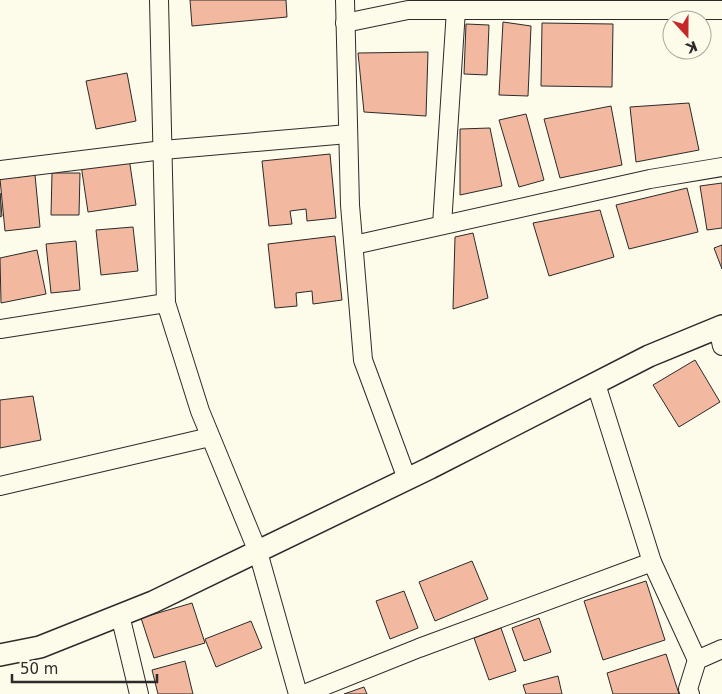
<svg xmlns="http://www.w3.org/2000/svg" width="722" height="694" font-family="'DejaVu Sans',sans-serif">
	<rect width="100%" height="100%" fill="#fdfbea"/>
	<!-- building -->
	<g fill="#f2b8a0" stroke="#2b2b2b">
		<path d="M 190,0 L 286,0 L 287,17 L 192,26 Z"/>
		<path d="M 503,22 L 531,26 L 528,96 L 499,95 Z"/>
		<path d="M 542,23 L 613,24 L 612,87 L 541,86 Z"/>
		<path d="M 466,24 L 489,25 L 487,75 L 464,74 Z"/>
		<path d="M 428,52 L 426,116 L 364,112 L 358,53 Z"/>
		<path d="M 127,73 L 136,121 L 96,129 L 86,81 Z"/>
		<path d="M 689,103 L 699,150 L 636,162 L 630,107 Z"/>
		<path d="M 611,106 L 622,165 L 560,178 L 544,119 Z"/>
		<path d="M 526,114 L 544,180 L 519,187 L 499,120 Z"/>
		<path d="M 490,128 L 502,186 L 460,195 L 460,129 Z"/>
		<path d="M 330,154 L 336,218 L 307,221 L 306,209 L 290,211 L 292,224 L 269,226 L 262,161 Z"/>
		<path d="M 129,158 L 136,205 L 88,212 L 81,165 Z"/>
		<path d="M 52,173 L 80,173 L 79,215 L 51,215 Z"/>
		<path d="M 35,175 L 40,227 L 5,231 L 0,179 Z"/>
		<path d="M 722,183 L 722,228 L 707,230 L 700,186 Z"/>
		<path d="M 687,188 L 698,232 L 629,249 L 616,205 Z"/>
		<path d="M 0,193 L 2,216 L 0,217 Z"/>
		<path d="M 600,210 L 614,257 L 549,276 L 533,223 Z"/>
		<path d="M 133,227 L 138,271 L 101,275 L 96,230 Z"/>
		<path d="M 473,233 L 488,298 L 453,309 L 455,237 Z"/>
		<path d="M 335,236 L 342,300 L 313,304 L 312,291 L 296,293 L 297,306 L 275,308 L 268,244 Z"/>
		<path d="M 76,241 L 80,290 L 51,293 L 46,244 Z"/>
		<path d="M 722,245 L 722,269 L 714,248 Z"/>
		<path d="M 37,250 L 46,294 L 1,303 L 0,258 Z"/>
		<path d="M 695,360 L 720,402 L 679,427 L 653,385 Z"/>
		<path d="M 33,396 L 41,440 L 0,448 L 0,400 Z"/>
		<path d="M 472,561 L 488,599 L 435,621 L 419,582 Z"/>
		<path d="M 646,581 L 665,640 L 603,660 L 584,601 Z"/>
		<path d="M 404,591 L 418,628 L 390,639 L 376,601 Z"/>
		<path d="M 192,603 L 205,643 L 154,658 L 141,618 Z"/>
		<path d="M 539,618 L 551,652 L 524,661 L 512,628 Z"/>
		<path d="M 251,621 L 262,648 L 216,667 L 205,639 Z"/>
		<path d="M 501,628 L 516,671 L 489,680 L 474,638 Z"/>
		<path d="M 666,654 L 679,694 L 613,694 L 607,673 Z"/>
		<path d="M 185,661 L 193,694 L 158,694 L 152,670 Z"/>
		<path d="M 558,676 L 562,694 L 526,694 L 523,685 Z"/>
		<path d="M 364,687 L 367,694 L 344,694 Z"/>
	</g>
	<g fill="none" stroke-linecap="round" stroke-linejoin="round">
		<!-- minor casing -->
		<g stroke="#2b2b2b" stroke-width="20">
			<g id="minor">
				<path d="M 159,0 L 166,303 L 200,411 L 258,552 L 298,694"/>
				<path d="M 345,0 L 350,205 L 363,360 L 407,479"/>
				<path d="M 345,23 L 408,10 L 722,10"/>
				<path d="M 0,170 L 163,150 L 348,134"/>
				<path d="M 442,225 L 456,10"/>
				<path d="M 354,245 L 650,179 L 722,167"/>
				<path d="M 718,328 L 722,346"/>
				<path d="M 0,329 L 166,303"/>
				<path d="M 596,384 L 652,562 L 697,660"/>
				<path d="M 0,486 L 210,437"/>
				<path d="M 120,615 L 139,694"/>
				<path d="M 304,694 L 419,648 L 652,562"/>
				<path d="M 690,694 L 688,689 L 697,660 L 722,649"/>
			</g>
		</g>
		<!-- tertiary casing -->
		<g stroke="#2b2b2b" stroke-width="24">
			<path id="tertiary" d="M 0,655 L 40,647 L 153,602 L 430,468 L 649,356 L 722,326"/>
		</g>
		<!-- minor -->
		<use href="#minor" stroke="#fdfbea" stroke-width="18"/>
		<!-- tertiary -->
		<use href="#tertiary" stroke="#fdfbea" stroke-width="21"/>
	</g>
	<!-- north arrow -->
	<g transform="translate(687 35) rotate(159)"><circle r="24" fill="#fdfbea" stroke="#a9a89e"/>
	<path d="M0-4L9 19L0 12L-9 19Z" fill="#c62828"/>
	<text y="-8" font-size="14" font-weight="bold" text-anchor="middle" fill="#2b2b2b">K</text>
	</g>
	<!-- scale -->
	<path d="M12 674v8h145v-8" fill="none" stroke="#2b2b2b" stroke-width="2.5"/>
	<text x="20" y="674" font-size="15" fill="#2b2b2b" stroke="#fdfbea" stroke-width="4" paint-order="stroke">50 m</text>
</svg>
